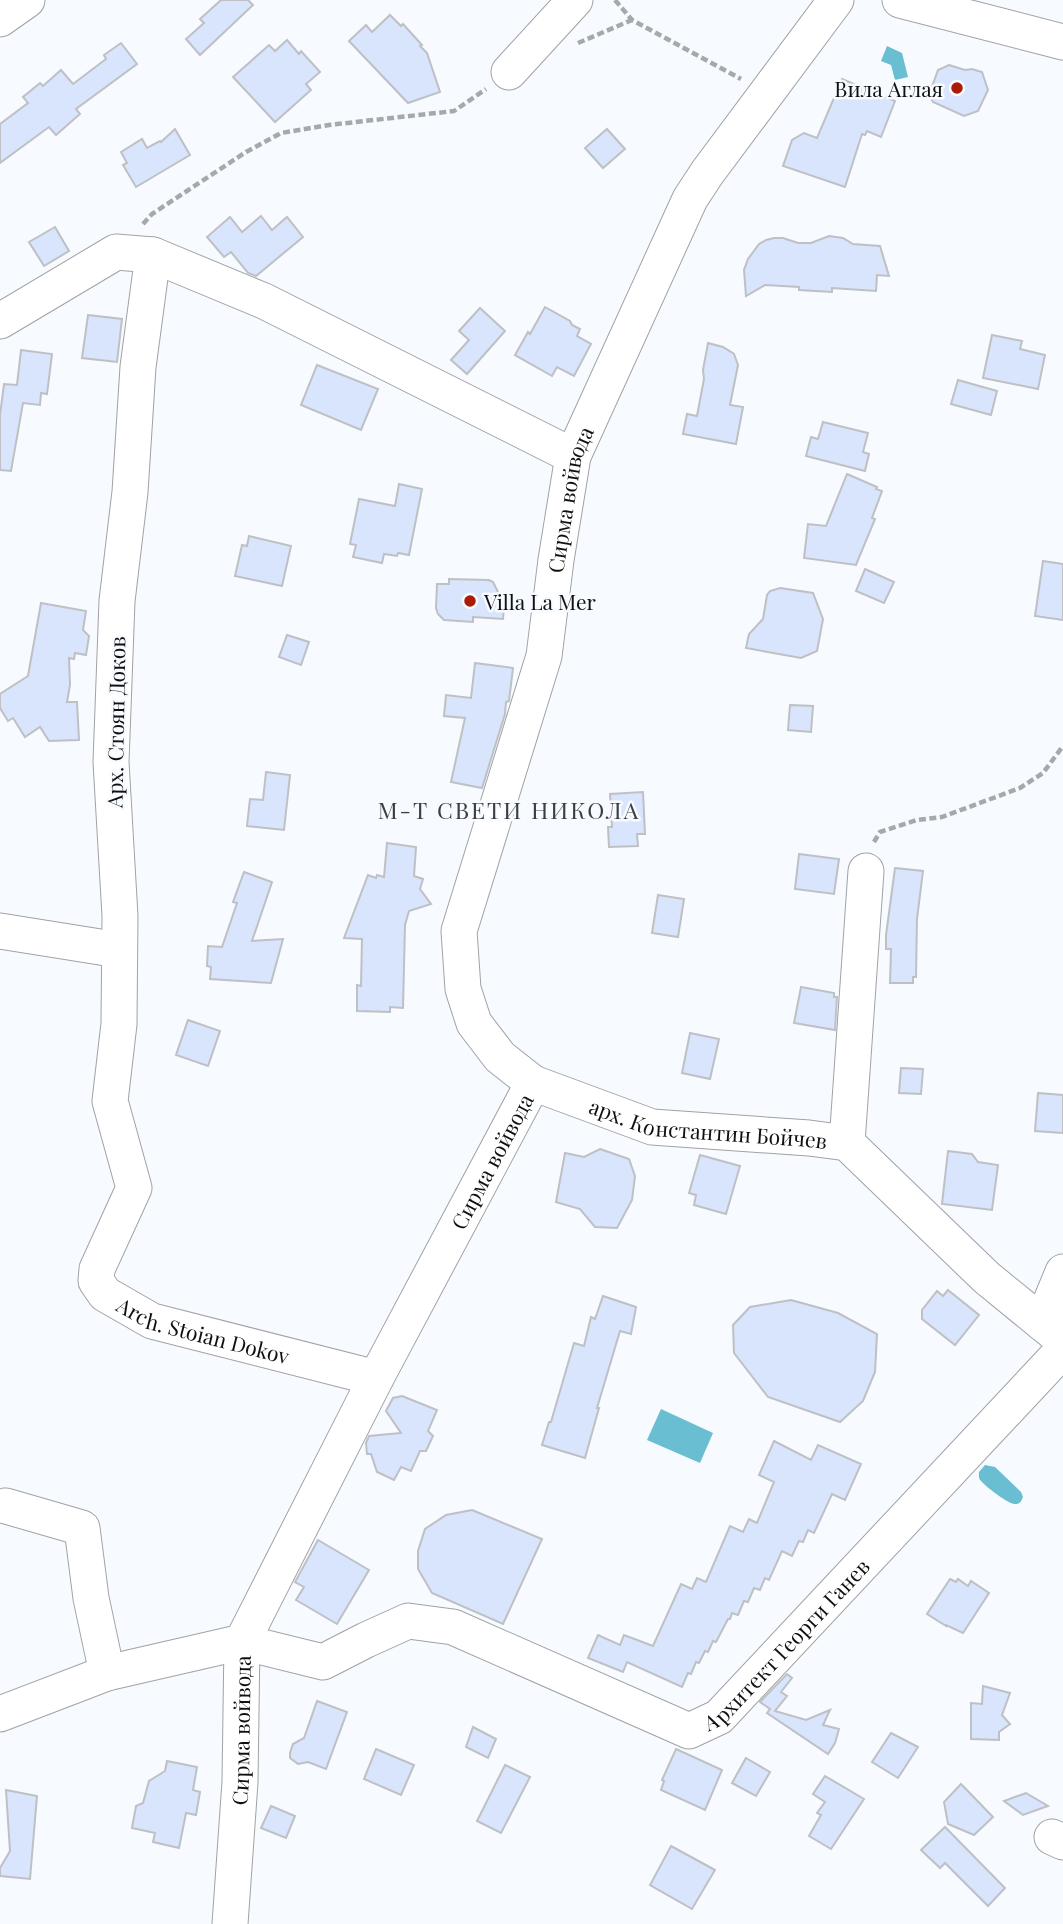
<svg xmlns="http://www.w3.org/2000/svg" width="1063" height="1924" font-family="'Playfair Display',serif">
	<rect width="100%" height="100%" fill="#f7fafe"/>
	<!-- water -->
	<g fill="#69bed1">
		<path d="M 887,46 L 902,53 L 908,77 L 895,80 L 891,65 L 881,61 Z"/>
		<path d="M 661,1409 L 713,1433 L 700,1463 L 647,1440 Z"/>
		<path d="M 985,1465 L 995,1467 L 1021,1492 L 1023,1497 C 1021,1501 1021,1504 1015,1504 C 1010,1505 986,1487 982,1482 C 978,1478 979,1477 979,1472 Z"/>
	</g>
	<!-- building -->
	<g fill="#d8e5fd" stroke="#bec0c4" stroke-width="2">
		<path d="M 221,0 L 248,0 L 253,5 L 200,55 L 186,39 L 204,23 L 200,19 Z"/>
		<path d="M 390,15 L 401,26 L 403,24 L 422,45 L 420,46 L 427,53 L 440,92 L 408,103 L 349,41 L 366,25 L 372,32 Z"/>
		<path d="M 287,40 L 299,54 L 301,51 L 320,72 L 306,84 L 311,90 L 275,122 L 233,77 L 269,45 L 275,51 Z"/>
		<path d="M 121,43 L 137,64 L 76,109 L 80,114 L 56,135 L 49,127 L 0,163 L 0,124 L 28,103 L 23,97 L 40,83 L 43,86 L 61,70 L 73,84 L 106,59 L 104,55 Z"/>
		<path d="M 949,65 L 965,70 L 972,69 L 982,72 L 988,90 L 978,111 L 964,116 L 933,102 L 929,95 L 938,70 Z"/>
		<path d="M 842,79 L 895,101 L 881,137 L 867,131 L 865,135 L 862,134 L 845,187 L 783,166 L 792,140 L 804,133 L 817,138 Z"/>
		<path d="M 175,129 L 190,155 L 136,187 L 123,165 L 127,163 L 121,152 L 142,139 L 147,148 L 160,141 L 161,142 Z"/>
		<path d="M 607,129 L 625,149 L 603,168 L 585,148 Z"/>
		<path d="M 261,216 L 272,230 L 287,217 L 303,237 L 256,276 L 248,273 L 231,252 L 224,257 L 207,237 L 230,217 L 242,232 Z"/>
		<path d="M 55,227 L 69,251 L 44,266 L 29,242 Z"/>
		<path d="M 829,236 L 843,238 L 853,244 L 880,246 L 889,276 L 877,275 L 876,291 L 832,288 L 832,292 L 799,290 L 799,287 L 765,285 L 746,296 L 744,270 L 748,259 L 759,244 L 766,240 L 774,238 L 783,238 L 798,243 L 811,243 Z"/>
		<path d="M 545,307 L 570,321 L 572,325 L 580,329 L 577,336 L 591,344 L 574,376 L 557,367 L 552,376 L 515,355 L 528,332 L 530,334 Z"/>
		<path d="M 480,308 L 505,331 L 467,374 L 451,360 L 469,340 L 459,331 Z"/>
		<path d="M 88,315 L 122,319 L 117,362 L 82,358 Z"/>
		<path d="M 992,335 L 1022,341 L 1020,349 L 1045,355 L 1038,389 L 983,378 Z"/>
		<path d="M 708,343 L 723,347 L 734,354 L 738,365 L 730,405 L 743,407 L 736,444 L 683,434 L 687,414 L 697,416 L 704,379 L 703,370 Z"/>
		<path d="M 21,350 L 52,354 L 47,394 L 41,393 L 40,405 L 23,403 L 11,471 L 0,470 L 0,415 L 4,384 L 17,385 Z"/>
		<path d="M 317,365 L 378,389 L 361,430 L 301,405 Z"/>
		<path d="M 958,380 L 997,391 L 991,415 L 951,404 Z"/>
		<path d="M 823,422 L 868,433 L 863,452 L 869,454 L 865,471 L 806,456 L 811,437 L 818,439 Z"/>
		<path d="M 847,474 L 877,487 L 876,489 L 882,491 L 872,518 L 875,519 L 856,565 L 804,558 L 808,524 L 826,526 Z"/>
		<path d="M 399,484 L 422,489 L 409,555 L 398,553 L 397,556 L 384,554 L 382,563 L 353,557 L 356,545 L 350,544 L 359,499 L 395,506 Z"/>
		<path d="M 249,536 L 291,546 L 282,586 L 235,576 L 242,545 L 247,546 Z"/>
		<path d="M 1043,561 L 1063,564 L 1063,620 L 1035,616 Z"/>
		<path d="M 865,569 L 894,582 L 884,603 L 856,591 Z"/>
		<path d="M 449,579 L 489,580 L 493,582 L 499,594 L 505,594 L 503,619 L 473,617 L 473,622 L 444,620 L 438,614 L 436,608 L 437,584 L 449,584 Z"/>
		<path d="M 780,588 L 813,593 L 823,619 L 817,651 L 801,658 L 746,648 L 749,634 L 763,619 L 767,595 L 770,591 Z"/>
		<path d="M 41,603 L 86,611 L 83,630 L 89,636 L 86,655 L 75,653 L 74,659 L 69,658 L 70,685 L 67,702 L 77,702 L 79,740 L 49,741 L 40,727 L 25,737 L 13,718 L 8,721 L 0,708 L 0,694 L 28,676 Z"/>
		<path d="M 287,635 L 309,642 L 301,665 L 279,657 Z"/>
		<path d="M 475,663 L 513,668 L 509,701 L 506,702 L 505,714 L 482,788 L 451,782 L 465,718 L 444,716 L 446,695 L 471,698 Z"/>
		<path d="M 790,705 L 813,706 L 811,732 L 788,730 Z"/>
		<path d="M 266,772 L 290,775 L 284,830 L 247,826 L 250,799 L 263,800 Z"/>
		<path d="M 643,792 L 645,834 L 637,834 L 638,846 L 609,847 L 608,827 L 612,827 L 610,794 Z"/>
		<path d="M 387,843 L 416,847 L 414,876 L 423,879 L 420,889 L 431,904 L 409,911 L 405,925 L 403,1008 L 390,1007 L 390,1012 L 357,1011 L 357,985 L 361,986 L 362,939 L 344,938 L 368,875 L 376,878 L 377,875 L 384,877 Z"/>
		<path d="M 799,854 L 839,859 L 834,894 L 795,889 Z"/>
		<path d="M 895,868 L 923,871 L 917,919 L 916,977 L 913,977 L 913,983 L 890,983 L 891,949 L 886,949 L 886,935 Z"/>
		<path d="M 244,872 L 272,882 L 252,941 L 283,939 L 271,983 L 210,979 L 211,967 L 207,966 L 208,946 L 222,947 L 237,903 L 233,902 Z"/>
		<path d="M 658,895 L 684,899 L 678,937 L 652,933 Z"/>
		<path d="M 801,987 L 834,993 L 834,997 L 837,997 L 835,1030 L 794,1023 Z"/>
		<path d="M 188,1020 L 220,1031 L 208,1066 L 176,1055 Z"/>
		<path d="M 690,1033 L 719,1039 L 710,1079 L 682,1073 Z"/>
		<path d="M 901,1068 L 923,1069 L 921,1094 L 899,1093 Z"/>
		<path d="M 1038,1093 L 1063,1095 L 1063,1133 L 1035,1131 Z"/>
		<path d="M 600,1149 L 629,1159 L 635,1176 L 632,1200 L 617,1228 L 595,1227 L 580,1209 L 556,1202 L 565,1153 L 584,1157 Z"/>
		<path d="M 948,1151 L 972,1154 L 978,1162 L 998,1165 L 992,1210 L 942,1204 Z"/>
		<path d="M 700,1155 L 740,1166 L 726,1214 L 694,1205 L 696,1195 L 689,1193 Z"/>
		<path d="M 948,1290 L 979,1315 L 955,1345 L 922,1319 L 922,1310 L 937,1291 L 943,1296 Z"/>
		<path d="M 603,1296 L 636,1307 L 631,1334 L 620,1331 L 597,1408 L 599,1408 L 585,1458 L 542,1445 L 549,1422 L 551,1422 L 574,1343 L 584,1346 L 591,1317 L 595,1319 Z"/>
		<path d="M 791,1300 L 838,1313 L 877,1334 L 875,1372 L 863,1401 L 840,1422 L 768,1397 L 734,1353 L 733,1325 L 750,1307 Z"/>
		<path d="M 402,1396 L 437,1410 L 428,1431 L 433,1436 L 426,1451 L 420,1451 L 411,1471 L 401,1467 L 394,1480 L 377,1472 L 371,1454 L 367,1454 L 366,1443 L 369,1436 L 401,1433 L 386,1411 L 393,1398 Z"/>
		<path d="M 774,1441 L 811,1460 L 818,1445 L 861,1464 L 845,1500 L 832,1494 L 814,1533 L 808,1530 L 803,1542 L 799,1541 L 792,1556 L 782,1551 L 769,1580 L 765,1578 L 760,1590 L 754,1588 L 748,1602 L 744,1601 L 738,1615 L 732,1613 L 730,1619 L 728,1619 L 716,1642 L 713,1641 L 708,1652 L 705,1651 L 699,1663 L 696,1662 L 691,1674 L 688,1673 L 682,1687 L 627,1662 L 623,1672 L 588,1658 L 598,1635 L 620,1645 L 624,1635 L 653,1646 L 681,1584 L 692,1589 L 697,1578 L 706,1582 L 730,1526 L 743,1532 L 749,1519 L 757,1523 L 774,1482 L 759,1475 Z"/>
		<path d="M 472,1510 L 542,1539 L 503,1624 L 432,1593 L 418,1569 L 418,1551 L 425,1529 L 446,1515 Z"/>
		<path d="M 318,1540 L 369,1570 L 337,1624 L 296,1600 L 304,1587 L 295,1582 Z"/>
		<path d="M 950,1579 L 956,1582 L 958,1579 L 968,1586 L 971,1581 L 989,1593 L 963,1633 L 946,1625 L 946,1626 L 927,1614 Z"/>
		<path d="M 787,1674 L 792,1678 L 781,1692 L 787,1696 L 775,1711 L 806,1720 L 830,1710 L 823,1725 L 839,1729 L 835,1743 L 828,1754 L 767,1713 L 770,1709 L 760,1702 Z"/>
		<path d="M 983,1686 L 1010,1693 L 1002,1715 L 1010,1724 L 999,1732 L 999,1740 L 971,1739 L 971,1703 L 982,1704 Z"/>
		<path d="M 317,1701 L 347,1712 L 326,1769 L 308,1762 L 298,1764 L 290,1758 L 290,1753 L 293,1744 L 304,1738 Z"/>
		<path d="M 473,1727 L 496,1739 L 488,1758 L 466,1747 Z"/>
		<path d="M 891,1733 L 918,1747 L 898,1778 L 872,1762 Z"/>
		<path d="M 376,1749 L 414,1765 L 401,1795 L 364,1779 Z"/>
		<path d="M 676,1749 L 722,1770 L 705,1810 L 661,1790 L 664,1781 L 662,1780 Z"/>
		<path d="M 746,1758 L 770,1772 L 756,1796 L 732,1783 Z"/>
		<path d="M 167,1761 L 197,1767 L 193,1790 L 200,1792 L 196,1815 L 186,1813 L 179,1848 L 153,1842 L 155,1833 L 132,1828 L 136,1806 L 143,1803 L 149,1781 L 165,1771 Z"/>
		<path d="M 505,1765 L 530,1777 L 501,1833 L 477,1821 Z"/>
		<path d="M 825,1776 L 864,1799 L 831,1849 L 809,1836 L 821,1815 L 817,1813 L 825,1802 L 813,1794 Z"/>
		<path d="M 961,1784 L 993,1817 L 974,1835 L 948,1824 L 944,1802 Z"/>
		<path d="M 6,1790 L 37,1796 L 30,1879 L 0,1876 L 0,1868 L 10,1851 Z"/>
		<path d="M 1026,1793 L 1048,1806 L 1023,1815 L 1004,1801 Z"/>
		<path d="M 271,1806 L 295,1816 L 286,1838 L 261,1828 Z"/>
		<path d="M 945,1827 L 1005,1888 L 988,1906 L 945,1863 L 940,1868 L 921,1850 Z"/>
		<path d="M 671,1846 L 715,1870 L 692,1909 L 650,1885 Z"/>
	</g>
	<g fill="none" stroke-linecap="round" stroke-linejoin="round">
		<!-- minor casing -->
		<g stroke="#a0a2a5" stroke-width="37">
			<g id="minor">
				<path d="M 900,0 L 1063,42"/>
				<path d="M 0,19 L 27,0"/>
				<path d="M 509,72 L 575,0"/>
				<path id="s1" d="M 153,255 L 138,367 L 130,492 L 117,601 L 111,762 L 120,916 L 119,1024 L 110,1101 L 134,1188 L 97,1269 L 96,1281 L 105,1294 L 152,1321 L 376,1378"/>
				<path d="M 0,321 L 116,252 L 153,255 L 264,301 L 573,456"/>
				<path d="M 0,931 L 119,950"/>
				<path id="s2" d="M 533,1083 L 652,1127 L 809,1138 L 847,1143 L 987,1278 L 1063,1340"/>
				<path d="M 847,1143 L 866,871"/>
				<path d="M 1042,1323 L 1063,1272"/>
				<path d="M 6,1506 L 82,1528 L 91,1598 L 107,1673"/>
				<path id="s3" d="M 0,1714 L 107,1673 L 242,1642 L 323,1662 L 366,1640 L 408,1621 L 453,1627 L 689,1731 L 719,1717 L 1063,1350"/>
				<path d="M 1052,1837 L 1063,1842"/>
				<path id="s4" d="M 230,1924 L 240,1782 L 242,1642 L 376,1378 L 533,1083 L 500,1057 L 474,1023 L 463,989 L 459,931 L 544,656 L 556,560 L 573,456 L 690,199 L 707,173 L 836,0"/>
			</g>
		</g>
		<!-- path -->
		<g stroke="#a6a8ab" stroke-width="4.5" stroke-dasharray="7 3.5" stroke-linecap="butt">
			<path d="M 615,0 L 632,20 L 741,79"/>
			<path d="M 578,43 L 632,20"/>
			<path d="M 143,224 L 152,214 L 246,152 L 281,133 L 329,125 L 454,111 L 486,89"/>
			<path d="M 874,842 L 880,832 L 917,820 L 942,817 L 1020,788 L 1043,773 L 1063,746"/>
		</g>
		<!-- minor -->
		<use href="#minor" stroke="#fff" stroke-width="35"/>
	</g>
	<!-- markers -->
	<g fill="#ab1b07" stroke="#f7fafe" stroke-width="2.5">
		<circle cx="957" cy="88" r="7"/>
		<circle cx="470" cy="601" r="7"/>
	</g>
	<g text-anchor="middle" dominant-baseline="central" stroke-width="5" stroke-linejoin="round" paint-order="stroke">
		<!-- poi labels -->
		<g font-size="21" fill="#0f1011" stroke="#f7fafe" text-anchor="end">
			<text x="943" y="88">Вила Аглая</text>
			<text x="484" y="601" text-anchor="start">Villa La Mer</text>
		</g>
		<!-- street labels -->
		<g font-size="21" fill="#0f1011" stroke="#f7fafe">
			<text stroke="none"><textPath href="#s4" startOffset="1538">Сирма войвода</textPath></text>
			<text transform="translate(115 722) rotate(-89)">Арх. Стоян Доков</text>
			<text stroke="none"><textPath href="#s2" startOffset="182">арх. Константин Бойчев</textPath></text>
			<text stroke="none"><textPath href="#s4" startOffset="824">Сирма войвода</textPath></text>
			<text stroke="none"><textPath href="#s1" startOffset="1162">Arch. Stoian Dokov</textPath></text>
			<text stroke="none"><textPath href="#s3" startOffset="866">Архитект Георги Ганев</textPath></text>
			<text stroke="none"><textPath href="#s4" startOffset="194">Сирма войвода</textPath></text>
		</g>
		<!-- neighbourhood labels -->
		<g font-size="23" letter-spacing="2" fill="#3c3e41" stroke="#f7fafe">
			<text x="509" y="809">М-Т СВЕТИ НИКОЛА</text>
		</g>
	</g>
</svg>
